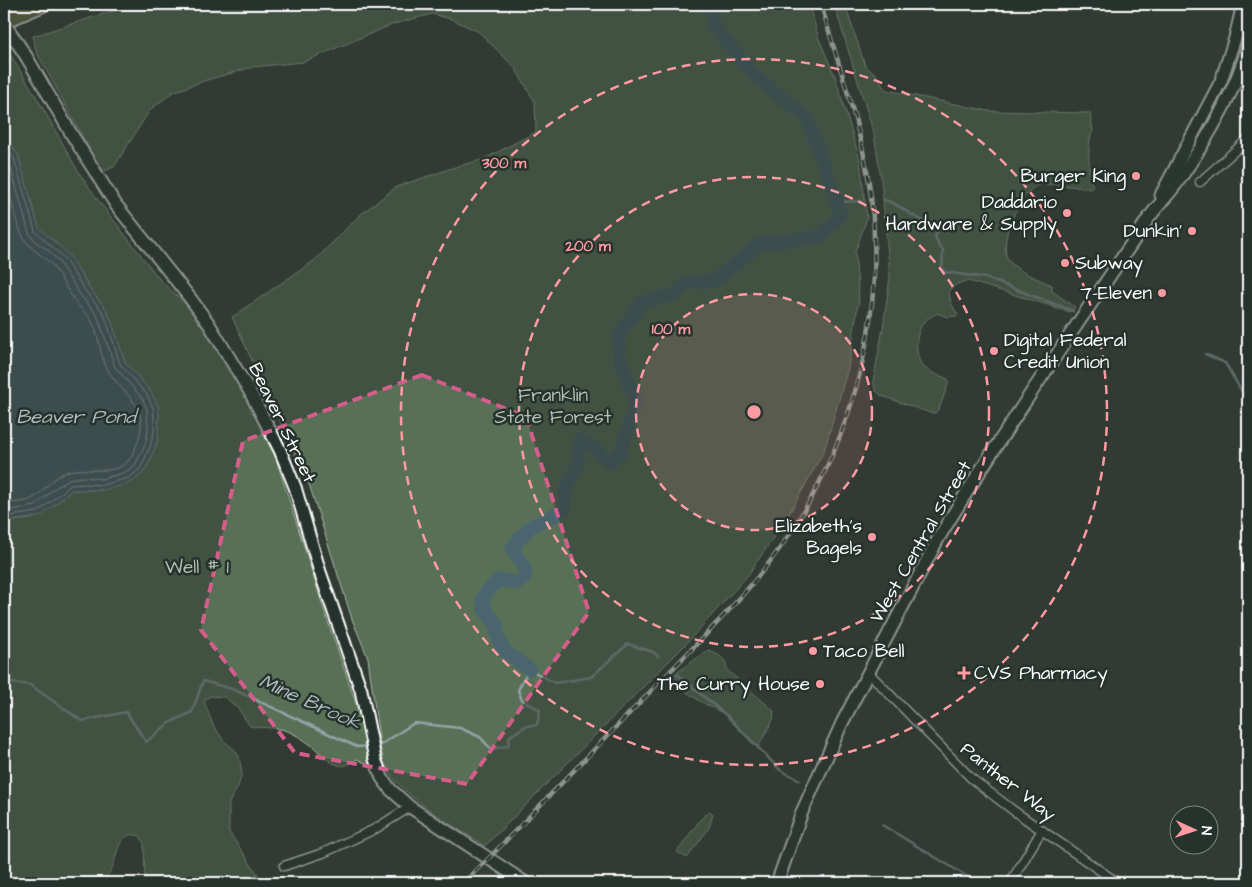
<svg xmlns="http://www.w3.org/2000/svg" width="1252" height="887" font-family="'Architects Daughter',sans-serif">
	<rect width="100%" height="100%" fill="#323b33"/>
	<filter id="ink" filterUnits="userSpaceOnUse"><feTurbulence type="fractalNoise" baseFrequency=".02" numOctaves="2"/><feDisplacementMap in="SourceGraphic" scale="10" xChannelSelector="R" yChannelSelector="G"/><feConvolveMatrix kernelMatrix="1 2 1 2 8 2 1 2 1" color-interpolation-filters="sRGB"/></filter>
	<g filter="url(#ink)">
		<!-- built -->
		<path fill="#40453a" d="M 487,869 L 508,883 L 471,883 Z"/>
		<!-- green -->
		<g fill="#597054" stroke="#acb8aa">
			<path d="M 135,4 L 809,4 L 819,39 L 835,76 L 860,160 L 867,218 L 855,252 L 859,299 L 848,368 L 824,451 L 788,516 L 748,575 L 684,646 L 485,846 C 457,828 400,796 386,767 C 383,763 383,757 381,752 L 368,658 L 352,619 L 310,487 L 232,317 L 315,260 L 360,215 L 396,187 L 458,166 L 484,159 L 536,132 L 535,102 L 515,68 L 479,32 L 451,19 L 432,14 L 394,24 L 303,62 L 253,67 L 207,80 L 173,92 L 150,110 L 114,167 L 105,171 L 98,165 L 36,51 L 33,36 Z"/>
			<path d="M 834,4 L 846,4 L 847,11 L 865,65 C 869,70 872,71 876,74 C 880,79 881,85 886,90 L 989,111 L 1090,113 L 1093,131 C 1087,138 1088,178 1093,186 L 1091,189 C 1081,188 1045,182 1038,185 C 1020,192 996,244 1009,261 C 1016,271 1041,280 1052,285 L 1052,291 L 1075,307 L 1070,312 L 1057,309 L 1048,305 L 968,281 C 960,282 955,285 949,290 C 950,301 951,305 958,314 L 957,316 L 948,317 L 937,313 C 933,316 927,318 924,322 C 914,333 914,360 926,369 C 932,374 941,375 948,379 L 949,382 L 939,409 L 935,413 L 930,413 L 882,396 L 876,391 L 873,382 L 883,328 L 890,277 L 881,178 L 874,134 Z"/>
			<path d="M 4,47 L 6,48 L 36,96 L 78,171 L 98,200 L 161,281 L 196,314 L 258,417 L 276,458 L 326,616 L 360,715 L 369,765 L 357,759 C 341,773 330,762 318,751 C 311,744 300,737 292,733 C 279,726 264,729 250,726 L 239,710 L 225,697 L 210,696 L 204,701 L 213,725 L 218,732 L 224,741 L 234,749 L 239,756 L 242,773 L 238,787 L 229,803 L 229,832 L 259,876 L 267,883 L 145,883 L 144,844 L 140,836 C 117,828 118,857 111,870 C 108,875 104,879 101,883 L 4,883 L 4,522 L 31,519 L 52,507 L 72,490 L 102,490 L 143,473 L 150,461 L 158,439 L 159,416 L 158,406 L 151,392 L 125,362 L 111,320 L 106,309 L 90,289 L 83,277 L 55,241 L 44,234 L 39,229 L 18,155 L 4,135 Z"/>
			<path d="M 708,650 C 719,655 727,658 727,670 L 774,711 L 773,720 L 758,747 C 748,738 740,727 730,718 C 716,707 677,695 675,674 L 678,672 Z"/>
			<path d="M 708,812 L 711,812 L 713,814 L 709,828 L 687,858 L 677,852 L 700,820 Z"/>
		</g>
		<!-- water -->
		<path fill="#4b6570" stroke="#93a3a9" d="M 4,135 L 18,155 L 39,228 L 68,254 L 90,289 L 106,309 L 111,320 L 125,362 L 151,392 L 158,406 L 159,416 L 158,439 L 150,461 L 143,473 L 132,482 L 113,488 L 102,490 L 72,490 L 41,516 L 4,522 Z"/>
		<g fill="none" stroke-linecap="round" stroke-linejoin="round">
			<!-- shore -->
			<g stroke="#b7c1c6" stroke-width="1">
				<path d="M 4,145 L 14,158 L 35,231 L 64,258 L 86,292 L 102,311 L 107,322 L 120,364 L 147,395 L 153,408 L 154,416 L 154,432 L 150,447 L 140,469 L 129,478 L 102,485 L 83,484 L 71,485 L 38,512 L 4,517"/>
				<path d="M 4,155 L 9,161 L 29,233 L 37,243 L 48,250 L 59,262 L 81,296 L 97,315 L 115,367 L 142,398 L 147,409 L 148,431 L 145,445 L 135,465 L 126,472 L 102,479 L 83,477 L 69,479 L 55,488 L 35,506 L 4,511"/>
				<path d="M 4,171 C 10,190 14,220 23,237 C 29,249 43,255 52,265 C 61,276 67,290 75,301 C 79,307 85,312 90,318 C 100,334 99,356 109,372 C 125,397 150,405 138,441 C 136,447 133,456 128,461 C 111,478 86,465 66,472 C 52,477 45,491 33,498 C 26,503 13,502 4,503"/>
			</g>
			<!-- stream -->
			<g stroke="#93a3a9" stroke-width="2.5">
				<path d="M 884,200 C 895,201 908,214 919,219 C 925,222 933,221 940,222 L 942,225 L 935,236 L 939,246 L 943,250 L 942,269 L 945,272 L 986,278 L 1073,311"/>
				<path d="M 837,202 L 862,201"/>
				<path d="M 1205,354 L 1225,363 L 1248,402"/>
				<path d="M 677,674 L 727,716 L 780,770 L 800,780"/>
				<path d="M 4,682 L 30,685 L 82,721 L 126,712 L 146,742 L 169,723 L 192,712 L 203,681 L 235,690 L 357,747 L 369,746"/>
				<path d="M 375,745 L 382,744 L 414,723 L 460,728 L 480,737 L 491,749 L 508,746 L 510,736 L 526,726 L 537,725 L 540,710 L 522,700 L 518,690 L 529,669 L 555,683 L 591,677 L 628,644 L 653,652 L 658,656"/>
				<path d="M 882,825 L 978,883"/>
			</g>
			<!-- river -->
			<path stroke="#4b6570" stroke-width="14" d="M 529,669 C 511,655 496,651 497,625 L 484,609 L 483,597 L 498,580 L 517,583 L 524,579 L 525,569 L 512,548 L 531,526 L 565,510 L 566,490 L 578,465 L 579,440 L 598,450 L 609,463 L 621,452 L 636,401 L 620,360 L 618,337 L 642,302 L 675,295 L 686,283 L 714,281 L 761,243 L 821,237 L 841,214 L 807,118 L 755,76 L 714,27 L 709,4"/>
			<!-- street casing -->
			<g stroke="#fff" stroke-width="11">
				<g id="street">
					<path d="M 1200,182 L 1248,139"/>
					<path d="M 868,672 L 972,779 L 1014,811 L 1118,883"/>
					<path d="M 284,866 L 323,853 L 375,829 L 410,807"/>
					<path d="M 1010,883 L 1042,830"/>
				</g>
			</g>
			<!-- secondary casing -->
			<g stroke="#fff" stroke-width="15">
				<g id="secondary">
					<path d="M 4,23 L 26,56 L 72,135 L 116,205 L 190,298 L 209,324 L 250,392 L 280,450 L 295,487 L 320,572 L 361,690 L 375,759 L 382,778 L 391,790 L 410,807 L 526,883"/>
					<path d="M 1161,195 L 1221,81 L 1235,38 L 1243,4"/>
					<path d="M 777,883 L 802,812 L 842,723 L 938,539 C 1003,431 1076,327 1146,222 C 1155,208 1167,197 1177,183 C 1205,143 1235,93 1248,46"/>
				</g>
			</g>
			<!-- highway casing -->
			<g stroke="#fff" stroke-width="19">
				<path id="highway" d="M 4,20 L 42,4"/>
			</g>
			<!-- street -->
			<use href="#street" stroke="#26332d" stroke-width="8"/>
			<!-- secondary -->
			<use href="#secondary" stroke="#26332d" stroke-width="11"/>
			<!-- highway -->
			<use href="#highway" stroke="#6f704a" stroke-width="15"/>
			<!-- rail casing -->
			<g stroke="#fff" stroke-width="4.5">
				<path id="rail" d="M 463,883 L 489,858 C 543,803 596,748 649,693 C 694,646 742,601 780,548 C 851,448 886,320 871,197 C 863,130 839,69 821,4"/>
			</g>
			<!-- rail -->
			<use href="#rail" stroke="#26332d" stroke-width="2.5" stroke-dasharray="8" stroke-linecap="butt"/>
		</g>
	</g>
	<!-- marked area -->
	<path d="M0 0H1252V887H0ZM 422,375 L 526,417 L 589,612 L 467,784 L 295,753 L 201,630 L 243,441 Z" fill="#323b33" fill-opacity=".55" fill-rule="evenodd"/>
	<path fill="none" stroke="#d45d8c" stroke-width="4" stroke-dasharray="10 6" stroke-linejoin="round" d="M 422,375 L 526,417 L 589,612 L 467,784 L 295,753 L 201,630 L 243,441 Z"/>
	<!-- distance rings -->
	<circle cx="754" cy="412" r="118" fill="#ff9aa2" fill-opacity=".12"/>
	<g fill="none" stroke="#ff9aa2" stroke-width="2.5" stroke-dasharray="9 6">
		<circle cx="754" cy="412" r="118"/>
		<circle cx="754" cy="412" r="235"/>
		<circle cx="754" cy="412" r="353"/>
	</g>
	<!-- markers -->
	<g fill="#ff9aa2" stroke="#26332d" stroke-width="2">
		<circle cx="1136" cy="176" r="5"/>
		<circle cx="1067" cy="213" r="5"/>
		<circle cx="1192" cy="231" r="5"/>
		<circle cx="1065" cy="263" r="5"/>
		<circle cx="1162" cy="293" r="5"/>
		<circle cx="994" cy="351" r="5"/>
		<circle cx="872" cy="537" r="5"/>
		<circle cx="813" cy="651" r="5"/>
		<path d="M961.5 665.5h5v5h5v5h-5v5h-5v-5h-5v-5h5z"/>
		<circle cx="820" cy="684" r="5"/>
	</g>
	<g text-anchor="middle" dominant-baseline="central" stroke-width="5" stroke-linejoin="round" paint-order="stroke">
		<!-- poi labels -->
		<g font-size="19" fill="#fff" stroke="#26332d" text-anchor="end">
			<text x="1126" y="176">Burger King</text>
			<text x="1057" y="202">Daddario<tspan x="1057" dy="22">Hardware &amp; Supply</tspan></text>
			<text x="1182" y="231">Dunkin'</text>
			<text x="1075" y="263" text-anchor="start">Subway</text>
			<text x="1152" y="293">7-Eleven</text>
			<text x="1004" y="340" text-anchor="start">Digital Federal<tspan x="1004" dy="22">Credit Union</tspan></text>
			<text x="862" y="526">Elizabeth's<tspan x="862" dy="22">Bagels</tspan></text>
			<text x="823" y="651" text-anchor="start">Taco Bell</text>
			<text x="974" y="673" text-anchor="start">CVS Pharmacy</text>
			<text x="810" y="684">The Curry House</text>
		</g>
		<!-- park labels -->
		<g font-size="19" fill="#b4bfb2" stroke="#26332d">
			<text x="553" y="395">Franklin<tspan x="553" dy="22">State Forest</tspan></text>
			<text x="197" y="567">Well # 1</text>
		</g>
		<!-- street labels -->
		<g font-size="19" fill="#fff" stroke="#26332d">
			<text transform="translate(282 423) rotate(64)">Beaver Street</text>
			<text transform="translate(921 542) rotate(-60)">West Central Street</text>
			<text transform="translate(1008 782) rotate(38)">Panther Way</text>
		</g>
		<!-- water labels -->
		<g font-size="20" font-style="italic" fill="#aebabf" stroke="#26332d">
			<text x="76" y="417">Beaver Pond</text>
			<text transform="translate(310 702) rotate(24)">Mine Brook</text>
		</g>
	</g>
	<circle cx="754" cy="412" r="8" fill="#ff9aa2" stroke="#26332d" stroke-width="2.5"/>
	<g font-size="15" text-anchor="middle" font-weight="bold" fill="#ff9aa2" stroke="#26332d" stroke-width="5" stroke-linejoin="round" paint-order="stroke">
		<text x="504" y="168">300 m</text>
		<text x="588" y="251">200 m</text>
		<text x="671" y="334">100 m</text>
	</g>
	<!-- margin -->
	<rect width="1252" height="887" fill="none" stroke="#26332d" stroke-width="20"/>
	<rect x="10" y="10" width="1232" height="867" fill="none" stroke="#fff" stroke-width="2" filter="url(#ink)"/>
	<!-- north arrow -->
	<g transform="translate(1194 830) rotate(93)"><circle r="24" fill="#26332d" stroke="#7d8581"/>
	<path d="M0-4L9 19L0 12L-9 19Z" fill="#ff9aa2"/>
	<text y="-8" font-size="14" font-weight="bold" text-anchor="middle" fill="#ffffff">N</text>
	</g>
</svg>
